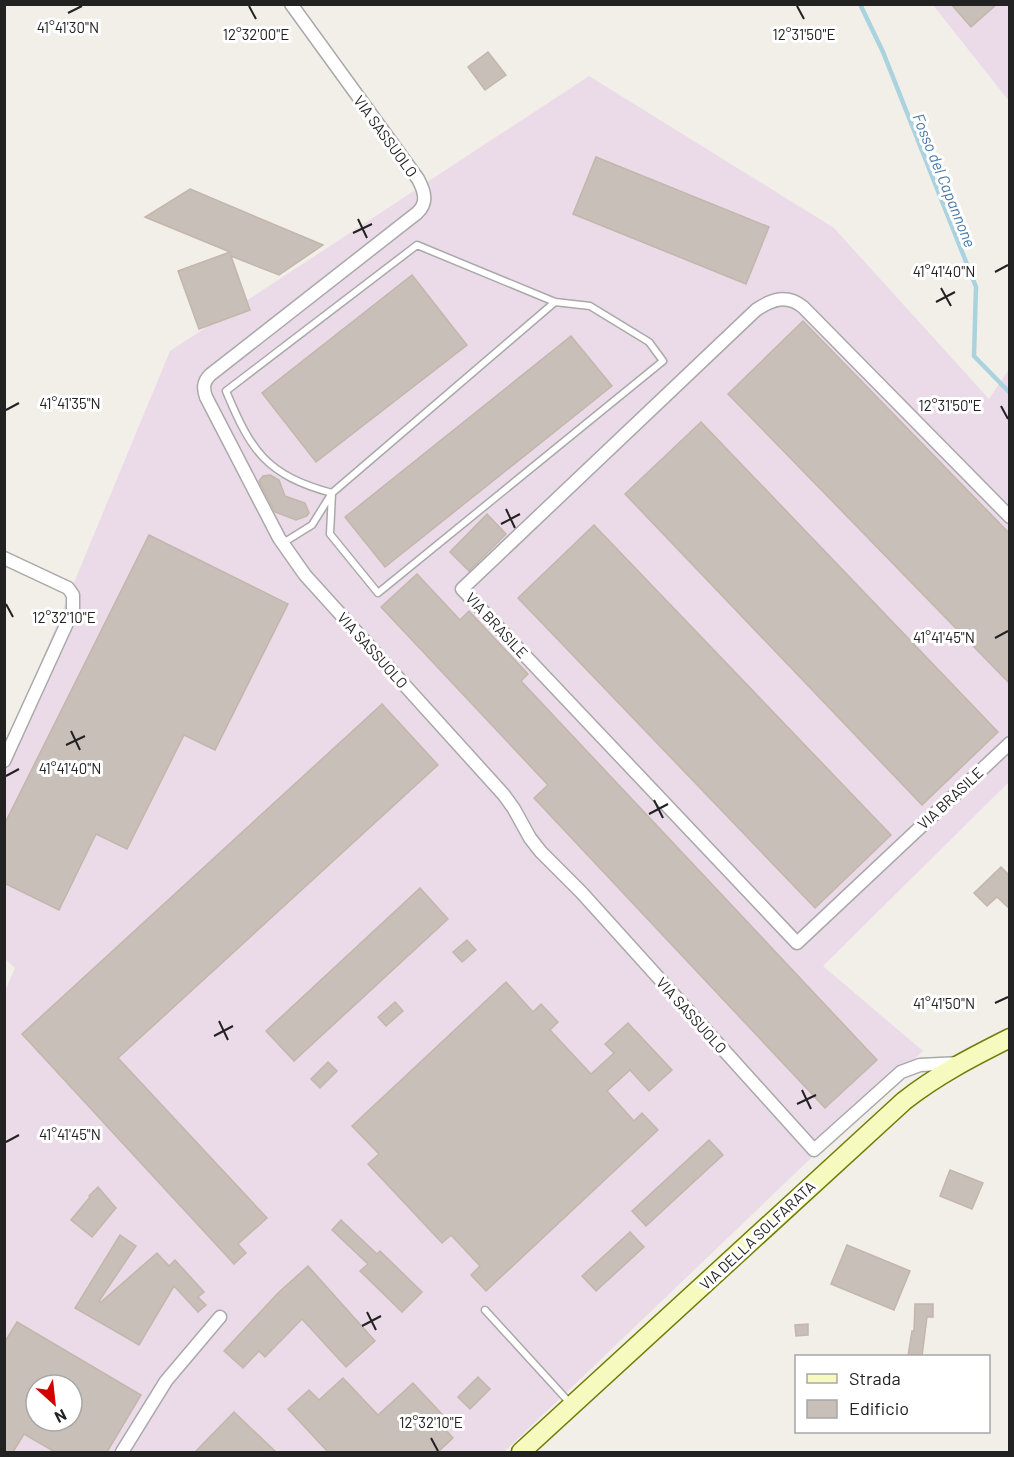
<svg xmlns="http://www.w3.org/2000/svg" width="1014" height="1457" font-family="Barlow,sans-serif">
	<rect width="100%" height="100%" fill="#f2efe9"/>
	<!-- industrial -->
	<g fill="#ebdbe8" fill-rule="evenodd">
		<path d="M 933,5 L 1009,5 L 1009,101 Z"/>
		<path d="M 589,76 L 834,228 L 989,399 L 1009,369 L 1009,782 L 823,966 L 923,1051 L 504,1452 L 5,1452 L 4,993 L 15,968 L 4,958 L 5,749 L 170,351 ZM 36,1385 L 72,1385 L 72,1421 L 36,1421 Z"/>
	</g>
	<g fill="none" stroke-linecap="round" stroke-linejoin="round">
		<!-- stream -->
		<path stroke="#aad3df" stroke-width="4.5" d="M 860,4 L 883,52 L 976,287 L 974,356 L 1010,393"/>
	</g>
	<!-- building -->
	<g fill="#c7bfb8" stroke="#c4b6ab" stroke-width="1.5" fill-rule="evenodd">
		<path d="M 951,4 L 997,4 L 971,27 Z"/>
		<path d="M 488,52 L 506,75 L 485,90 L 468,67 Z"/>
		<path d="M 596,157 L 769,227 L 746,284 L 573,214 Z"/>
		<path d="M 190,189 L 323,245 L 279,275 L 231,256 L 250,310 L 199,329 L 178,271 L 230,252 L 145,217 Z"/>
		<path d="M 412,275 L 467,345 L 316,462 L 262,393 Z"/>
		<path d="M 803,321 L 1010,534 L 1010,684 L 728,394 Z"/>
		<path d="M 571,336 L 612,386 L 385,567 L 345,517 Z"/>
		<path d="M 701,422 L 998,732 L 922,805 L 625,494 Z"/>
		<path d="M 270,475 L 279,480 L 285,496 L 305,503 L 309,513 L 307,516 L 296,520 L 275,512 L 259,481 L 263,476 Z"/>
		<path d="M 487,514 L 506,534 L 469,571 L 450,552 Z"/>
		<path d="M 594,525 L 891,835 L 815,908 L 518,598 Z"/>
		<path d="M 149,535 L 288,604 L 215,750 L 184,735 L 127,849 L 96,834 L 59,910 L 4,883 L 4,825 Z"/>
		<path d="M 417,574 L 460,620 L 469,611 L 528,674 L 521,681 L 877,1060 L 825,1108 L 534,798 L 548,785 L 381,607 Z"/>
		<path d="M 382,704 L 438,765 L 118,1058 L 267,1218 L 238,1244 L 246,1253 L 234,1264 L 22,1034 Z"/>
		<path d="M 1001,867 L 1010,876 L 1010,909 L 997,897 L 987,906 L 974,893 Z"/>
		<path d="M 420,888 L 448,919 L 294,1061 L 266,1031 Z"/>
		<path d="M 467,940 L 476,950 L 462,962 L 453,952 Z"/>
		<path d="M 506,982 L 533,1012 L 541,1004 L 558,1022 L 550,1030 L 591,1074 L 614,1053 L 605,1044 L 628,1023 L 672,1070 L 649,1091 L 630,1070 L 607,1091 L 634,1121 L 642,1113 L 658,1130 L 486,1291 L 471,1275 L 480,1266 L 451,1235 L 442,1243 L 368,1164 L 379,1154 L 352,1126 Z"/>
		<path d="M 395,1002 L 403,1011 L 386,1026 L 378,1017 Z"/>
		<path d="M 328,1062 L 337,1071 L 320,1088 L 311,1079 Z"/>
		<path d="M 709,1140 L 723,1155 L 646,1226 L 632,1211 Z"/>
		<path d="M 950,1170 L 983,1183 L 972,1209 L 940,1196 Z"/>
		<path d="M 98,1187 L 116,1208 L 92,1237 L 71,1220 L 90,1197 L 89,1196 Z"/>
		<path d="M 341,1220 L 377,1254 L 380,1251 L 422,1292 L 402,1312 L 360,1271 L 368,1264 L 332,1230 Z"/>
		<path d="M 630,1232 L 644,1247 L 596,1291 L 582,1276 Z"/>
		<path d="M 120,1235 L 136,1246 L 99,1301 L 101,1302 L 157,1253 L 169,1266 L 175,1260 L 204,1292 L 198,1297 L 206,1305 L 198,1312 L 174,1286 L 139,1345 L 75,1308 Z"/>
		<path d="M 847,1245 L 910,1271 L 894,1310 L 831,1284 Z"/>
		<path d="M 308,1266 L 375,1341 L 346,1367 L 302,1319 L 265,1357 L 259,1351 L 243,1368 L 224,1351 L 278,1293 Z"/>
		<path d="M 915,1304 L 933,1304 L 933,1317 L 927,1317 L 922,1356 L 908,1356 L 912,1331 L 914,1331 Z"/>
		<path d="M 17,1322 L 141,1395 L 107,1452 L 55,1452 L 24,1434 L 13,1452 L 4,1452 L 4,1343 ZM 36,1385 L 72,1385 L 72,1421 L 36,1421 Z"/>
		<path d="M 808,1324 L 808,1335 L 796,1336 L 795,1325 Z"/>
		<path d="M 478,1377 L 490,1389 L 470,1409 L 458,1397 Z"/>
		<path d="M 343,1378 L 378,1415 L 413,1383 L 452,1425 L 446,1430 L 453,1438 L 438,1452 L 328,1452 L 288,1409 L 309,1390 L 319,1400 Z"/>
		<path d="M 234,1412 L 276,1452 L 195,1452 Z"/>
	</g>
	<g fill="none" stroke-linecap="round" stroke-linejoin="round">
		<!-- service casing -->
		<g stroke="#a9a9a9" stroke-width="9">
			<g id="service">
				<path d="M 283,543 L 312,525 L 332,493 L 330,534 L 378,593 L 663,361 L 649,342 L 590,306 L 555,302 L 417,245 L 226,391 C 251,451 266,475 332,493 L 555,302"/>
				<path d="M 485,1310 L 570,1403"/>
			</g>
		</g>
		<!-- minor casing -->
		<g stroke="#a9a9a9" stroke-width="15">
			<g id="minor">
				<path d="M 291,4 L 418,179 C 425,192 428,203 417,213 L 210,375 C 203,382 203,388 206,397 L 279,538 L 305,575 L 504,795 L 514,809 L 530,838 L 541,852 L 582,893 L 814,1150 L 901,1072 L 920,1065 L 960,1063"/>
				<path d="M 1010,517 L 803,307 C 787,294 772,299 756,310 L 462,589 L 797,943 L 1010,743"/>
				<path d="M 4,558 L 68,588 L 73,595 L 73,610 L 4,761"/>
				<path d="M 122,1452 L 166,1381 L 220,1317"/>
			</g>
		</g>
		<!-- secondary casing -->
		<g stroke="#707d05" stroke-width="21">
			<path id="secondary" d="M 521,1452 L 904,1101 C 937,1075 972,1057 1010,1038"/>
		</g>
		<!-- service -->
		<use href="#service" stroke="#fff" stroke-width="6"/>
		<!-- minor -->
		<use href="#minor" stroke="#fff" stroke-width="12"/>
		<!-- secondary -->
		<use href="#secondary" stroke="#f7fabf" stroke-width="18"/>
	</g>
	<!-- ticks -->
	<path fill="none" stroke="#222" stroke-width="2" d="M 249,6 L 256,19M 797,6 L 804,19M 68,13 L 82,6M 358,219 L 367,238M 353,233 L 372,224M 995,272 L 1008,265M 941,288 L 951,306M 936,302 L 955,292M 1001,406 L 1008,419M 6,410 L 19,403M 506,509 L 515,528M 501,524 L 520,514M 6,604 L 13,617M 995,638 L 1008,631M 71,731 L 80,750M 66,745 L 85,736M 6,776 L 19,769M 654,800 L 663,818M 649,814 L 668,804M 995,1003 L 1008,997M 219,1021 L 228,1040M 214,1036 L 233,1026M 802,1090 L 811,1109M 797,1104 L 816,1095M 6,1142 L 19,1135M 367,1312 L 376,1330M 362,1326 L 381,1316M 431,1438 L 438,1451"/>
	<g text-anchor="middle" dominant-baseline="central" stroke-width="6" stroke-linejoin="round" paint-order="stroke">
		<!-- street labels -->
		<g font-size="15" fill="#222" stroke="#fff">
			<text transform="translate(386 136) rotate(54)">VIA SASSUOLO</text>
			<text transform="translate(497 625) rotate(47)">VIA BRASILE</text>
			<text transform="translate(373 650) rotate(48)">VIA SASSUOLO</text>
			<text transform="translate(950 798) rotate(-43)">VIA BRASILE</text>
			<text transform="translate(692 1015) rotate(48)">VIA SASSUOLO</text>
			<text transform="translate(757 1235) rotate(-43)">VIA DELLA SOLFARATA</text>
		</g>
		<!-- water labels -->
		<g font-size="16" font-style="italic" fill="#4a7aab" stroke="#fff">
			<text transform="translate(945 180) rotate(68)">Fosso del Capannone</text>
		</g>
	</g>
	<g font-size="15" text-anchor="middle" fill="#222" stroke="#fff" stroke-width="6" stroke-linejoin="round" paint-order="stroke">
		<text x="68" y="33">41°41'30"N</text>
		<text x="256" y="40">12°32'00"E</text>
		<text x="804" y="40">12°31'50"E</text>
		<text x="944" y="277">41°41'40"N</text>
		<text x="70" y="409">41°41'35"N</text>
		<text x="950" y="411">12°31'50"E</text>
		<text x="64" y="623">12°32'10"E</text>
		<text x="944" y="643">41°41'45"N</text>
		<text x="70" y="774">41°41'40"N</text>
		<text x="944" y="1009">41°41'50"N</text>
		<text x="70" y="1140">41°41'45"N</text>
		<text x="431" y="1428">12°32'10"E</text>
	</g>
	<!-- border -->
	<rect width="1014" height="1457" fill="none" stroke="#222222" stroke-width="12"/>
	<!-- legend -->
	<rect x="795" y="1355" width="195" height="78" fill="#ffffff" stroke="#a7a7a7" stroke-width="1.5"/>
	<rect x="807" y="1374" width="30" height="9" fill="#f7fabf" stroke="#a7a7a7" stroke-width="1.5"/>
	<text x="849" y="1385" font-size="18" fill="#222222">Strada</text>
	<rect x="807" y="1400" width="30" height="18" fill="#c7bfb8" stroke="#a7a7a7" stroke-width="1.5"/>
	<text x="849" y="1415" font-size="18" fill="#222222">Edificio</text>
	<!-- north arrow -->
	<g transform="translate(54 1403) rotate(153)"><circle r="28" fill="#ffffff" stroke="#a7a7a7" stroke-width="1.5"/>
	<path d="M0-4.5L10 22L0 15L-10 22Z" fill="#d40000"/>
	<text y="-9" font-size="16" font-weight="bold" text-anchor="middle" fill="#222222">N</text>
	</g>
</svg>
